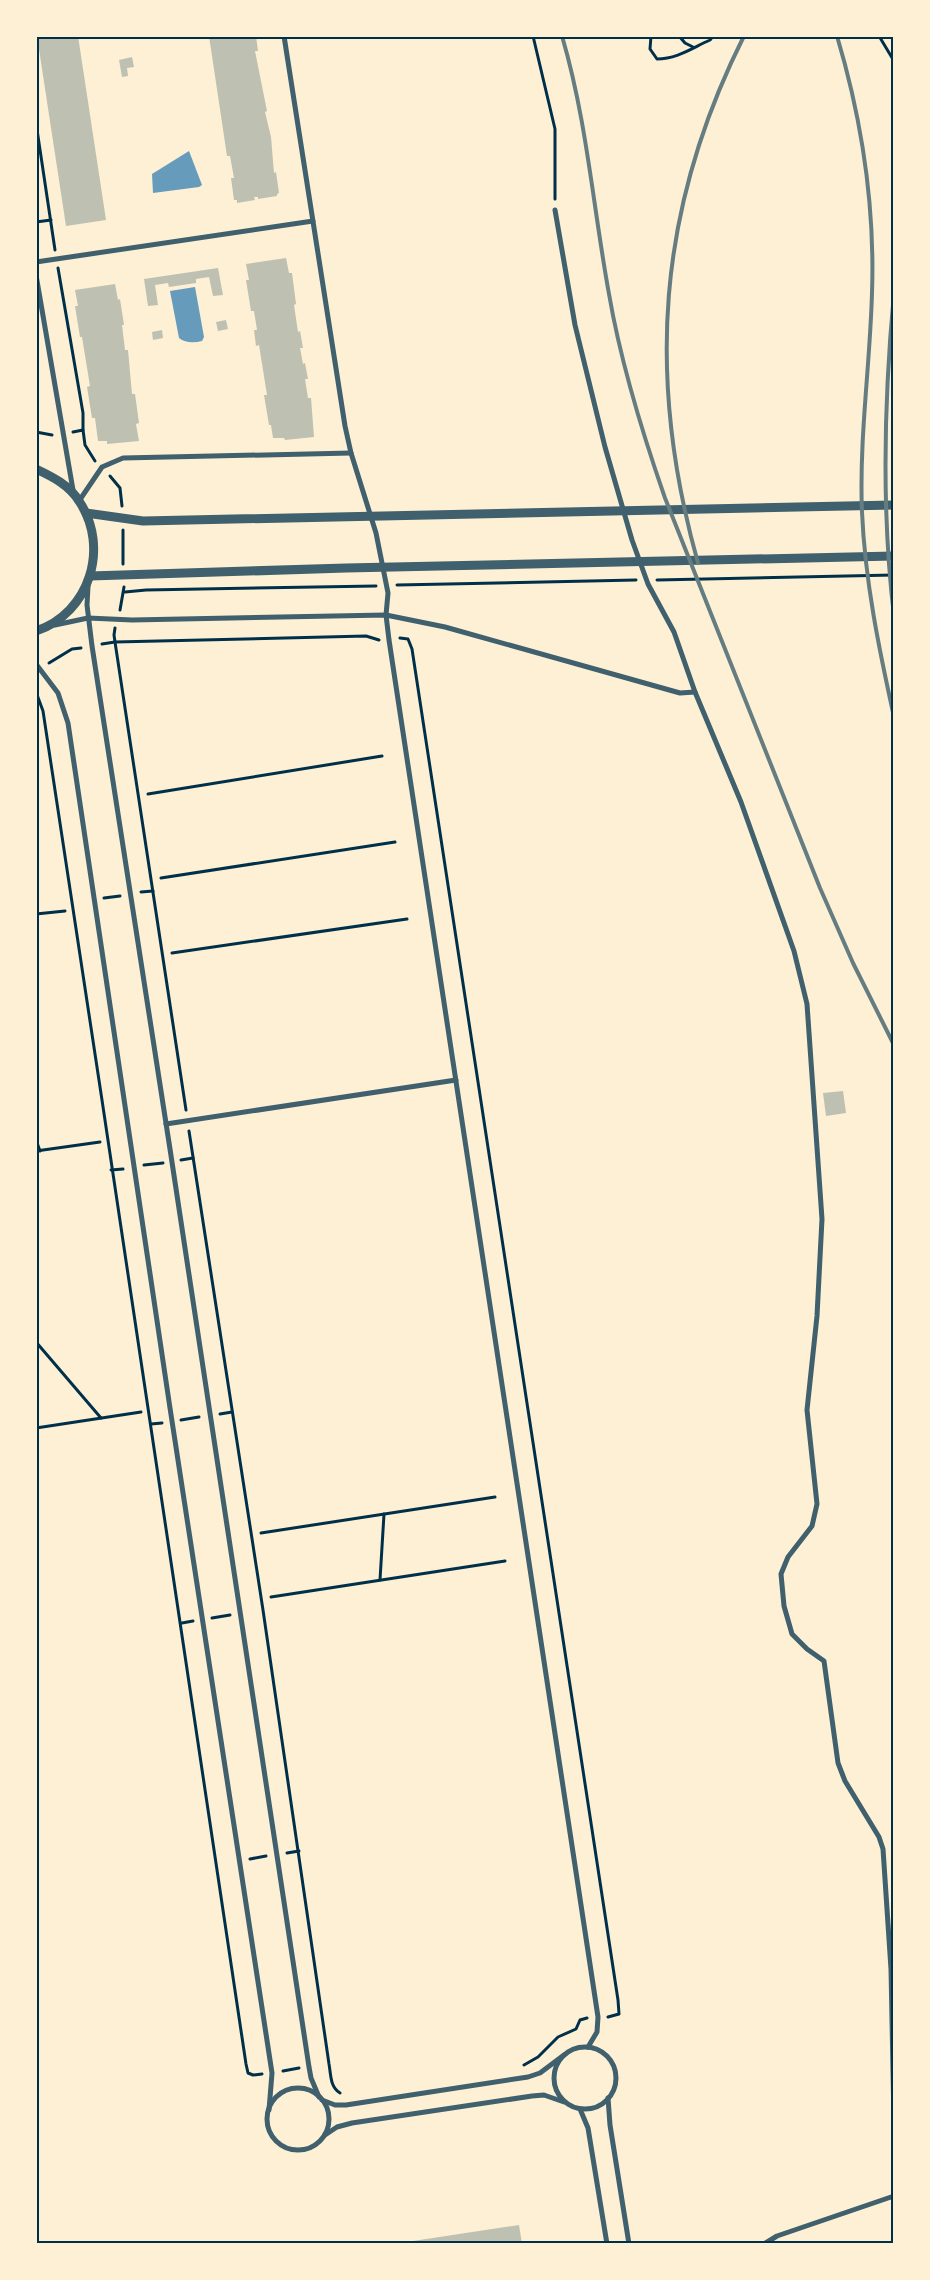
<svg xmlns="http://www.w3.org/2000/svg" width="930" height="2280" font-family="Ubuntu,sans-serif">
	<rect width="100%" height="100%" fill="#fdf0d5"/>
	<!-- water -->
	<g fill="#669bbc">
		<path d="M 189,151 L 202,185 L 199,187 L 153,193 L 152,174 Z"/>
		<path d="M 195,287 L 204,337 L 202,341 C 194,343 185,343 179,338 L 170,291 Z"/>
	</g>
	<!-- building -->
	<g fill="#bec0b2">
		<path d="M 37,36 L 78,36 L 106,220 L 66,226 Z"/>
		<path d="M 209,36 L 256,36 L 258,51 L 255,51 L 267,111 L 265,112 L 271,137 L 274,173 L 276,172 L 279,193 L 277,194 L 277,196 L 258,199 L 258,197 L 254,197 L 255,200 L 237,203 L 237,200 L 234,200 L 231,178 L 234,178 L 230,156 L 227,156 Z"/>
		<path d="M 132,57 L 134,67 L 127,68 L 128,76 L 122,77 L 119,60 Z"/>
		<path d="M 286,258 L 289,273 L 292,273 L 296,304 L 294,305 L 298,332 L 300,331 L 303,348 L 300,348 L 303,364 L 305,363 L 308,379 L 305,379 L 308,398 L 311,398 L 314,437 L 285,440 L 284,438 L 273,438 L 271,425 L 269,425 L 264,395 L 267,395 L 259,345 L 256,346 L 254,330 L 257,330 L 254,311 L 251,311 L 246,280 L 249,280 L 246,264 Z"/>
		<path d="M 218,268 L 223,295 L 213,296 L 209,277 L 196,279 L 196,283 L 169,287 L 168,283 L 155,285 L 158,305 L 148,306 L 144,279 Z"/>
		<path d="M 115,284 L 118,300 L 120,299 L 124,325 L 122,325 L 125,350 L 128,350 L 132,394 L 135,394 L 139,423 L 136,424 L 139,441 L 107,444 L 107,441 L 98,441 L 95,418 L 92,418 L 87,387 L 90,386 L 82,337 L 80,337 L 75,306 L 78,306 L 75,290 Z"/>
		<path d="M 226,320 L 228,329 L 218,331 L 216,322 Z"/>
		<path d="M 162,330 L 163,338 L 153,340 L 152,332 Z"/>
		<path d="M 843,1091 L 846,1113 L 826,1116 L 823,1093 Z"/>
		<path d="M 519,2225 L 522,2244 L 401,2244 L 400,2243 Z"/>
	</g>
	<g fill="none" stroke-linecap="round" stroke-linejoin="round">
		<!-- path -->
		<g stroke="#003049" stroke-width="3">
			<path d="M 533,36 L 555,129 L 555,199"/>
			<path d="M 651,36 L 650,49 L 657,59 C 677,59 692,48 710,40 L 713,36"/>
			<path d="M 679,36 L 685,43 L 693,47"/>
			<path d="M 879,36 L 894,61"/>
			<path d="M 36,123 L 55,250"/>
			<path d="M 36,222 L 51,220"/>
			<path d="M 58,268 L 83,413 L 83,430"/>
			<path d="M 36,432 L 52,435"/>
			<path d="M 73,432 L 83,430 L 85,445 L 95,461"/>
			<path d="M 110,476 L 120,488 L 122,506"/>
			<path d="M 123,530 L 123,564"/>
			<path d="M 657,580 L 894,575"/>
			<path d="M 397,585 L 636,580"/>
			<path d="M 125,592 L 146,590 L 376,586"/>
			<path d="M 120,610 L 124,587"/>
			<path d="M 115,628 L 114,635 L 115,642 L 366,636 L 379,640"/>
			<path d="M 400,638 L 408,639 L 412,649 L 618,2000 L 619,2014 L 608,2017"/>
			<path d="M 102,644 L 115,642 L 186,1110"/>
			<path d="M 49,663 L 72,649 L 81,648"/>
			<path d="M 36,692 L 43,711 C 111,1162 181,1613 246,2064 L 248,2073 L 253,2075 L 262,2074"/>
			<path d="M 148,794 L 382,756"/>
			<path d="M 161,878 L 395,842"/>
			<path d="M 141,892 L 153,891"/>
			<path d="M 104,898 L 120,896"/>
			<path d="M 36,914 L 65,911"/>
			<path d="M 172,953 L 407,919"/>
			<path d="M 189,1131 L 263,1610 L 329,2064 C 331,2075 330,2087 340,2093"/>
			<path d="M 36,1140 L 40,1151"/>
			<path d="M 36,1151 L 100,1142"/>
			<path d="M 181,1160 L 193,1158"/>
			<path d="M 144,1165 L 163,1163"/>
			<path d="M 111,1170 L 123,1169"/>
			<path d="M 36,1342 L 101,1418"/>
			<path d="M 220,1414 L 232,1412"/>
			<path d="M 181,1420 L 199,1417"/>
			<path d="M 151,1424 L 162,1423"/>
			<path d="M 36,1428 L 141,1412"/>
			<path d="M 261,1533 L 495,1497"/>
			<path d="M 380,1580 L 384,1514"/>
			<path d="M 271,1597 L 505,1561"/>
			<path d="M 212,1618 L 230,1615"/>
			<path d="M 182,1623 L 193,1621"/>
			<path d="M 287,1853 L 299,1851"/>
			<path d="M 250,1859 L 266,1856"/>
			<path d="M 524,2065 L 538,2057 L 558,2037 L 576,2029 L 580,2020 L 587,2018"/>
			<path d="M 283,2071 L 299,2068"/>
		</g>
		<!-- minor -->
		<g stroke="#3f606c" stroke-width="5">
			<path d="M 284,36 L 345,426 L 351,453 L 376,533 L 388,593 L 386,615 L 389,640 L 598,2017 L 597,2032 L 588,2047"/>
			<path d="M 555,210 L 575,325 L 605,447 L 632,540 L 648,584 L 674,632 L 695,692 L 741,802 L 794,951 L 807,1004 L 822,1219 L 817,1316 L 807,1410 L 817,1504 L 812,1526 L 788,1557 L 781,1574 L 784,1606 L 792,1634 L 807,1649 L 824,1661 L 838,1763 L 845,1781 L 879,1837 L 883,1849 L 891,1969 L 894,2121"/>
			<path d="M 36,262 L 313,221"/>
			<path d="M 36,275 L 73,490"/>
			<path d="M 79,501 L 102,467 L 123,458 L 351,453"/>
			<path d="M 88,586 L 87,605 L 92,646 L 170,1149 L 309,2067 L 311,2078 L 319,2097"/>
			<path d="M 55,625 L 88,618 L 132,620 L 386,615 L 445,627 L 680,693 L 695,692"/>
			<path d="M 36,664 L 58,693 L 68,723 L 170,1408 L 272,2073 L 269,2110"/>
			<path d="M 166,1124 L 456,1080"/>
			<circle cx="585" cy="2078" r="31"/>
			<circle cx="298" cy="2119" r="31"/>
			<path d="M 608,2098 L 610,2125 L 629,2244"/>
			<path d="M 322,2100 L 335,2105 L 346,2105 L 528,2077 L 540,2073 L 564,2055"/>
			<path d="M 580,2109 L 588,2128 L 607,2244"/>
			<path d="M 325,2135 L 337,2127 L 352,2123 L 532,2096 L 544,2095 L 564,2102"/>
			<path d="M 764,2244 L 777,2236 L 894,2196"/>
		</g>
		<!-- tertiary -->
		<g stroke="#3f606c" stroke-width="9">
			<path d="M 36,469 C 53,477 69,485 79,501 C 110,547 90,613 36,631"/>
			<path d="M 86,513 L 143,521 L 894,505"/>
			<path d="M 90,576 L 346,568 L 894,556"/>
		</g>
		<!-- rail -->
		<g stroke="#657d81" stroke-width="4">
			<path d="M 562,36 C 587,121 593,207 609,294 C 621,364 642,432 665,498 L 820,888 L 853,963 L 894,1045"/>
			<path d="M 837,36 C 862,120 875,206 872,293 C 870,366 859,439 862,512 C 865,581 879,649 894,717"/>
			<path d="M 894,293 C 884,400 881,508 894,616"/>
			<path d="M 698,563 C 646,378 657,209 744,36"/>
		</g>
	</g>
	<!-- border -->
	<rect width="930" height="2280" fill="none" stroke="#fdf0d5" stroke-width="75"/>
	<rect x="38" y="38" width="854" height="2204" fill="none" stroke="#003049" stroke-width="2"/>
</svg>
